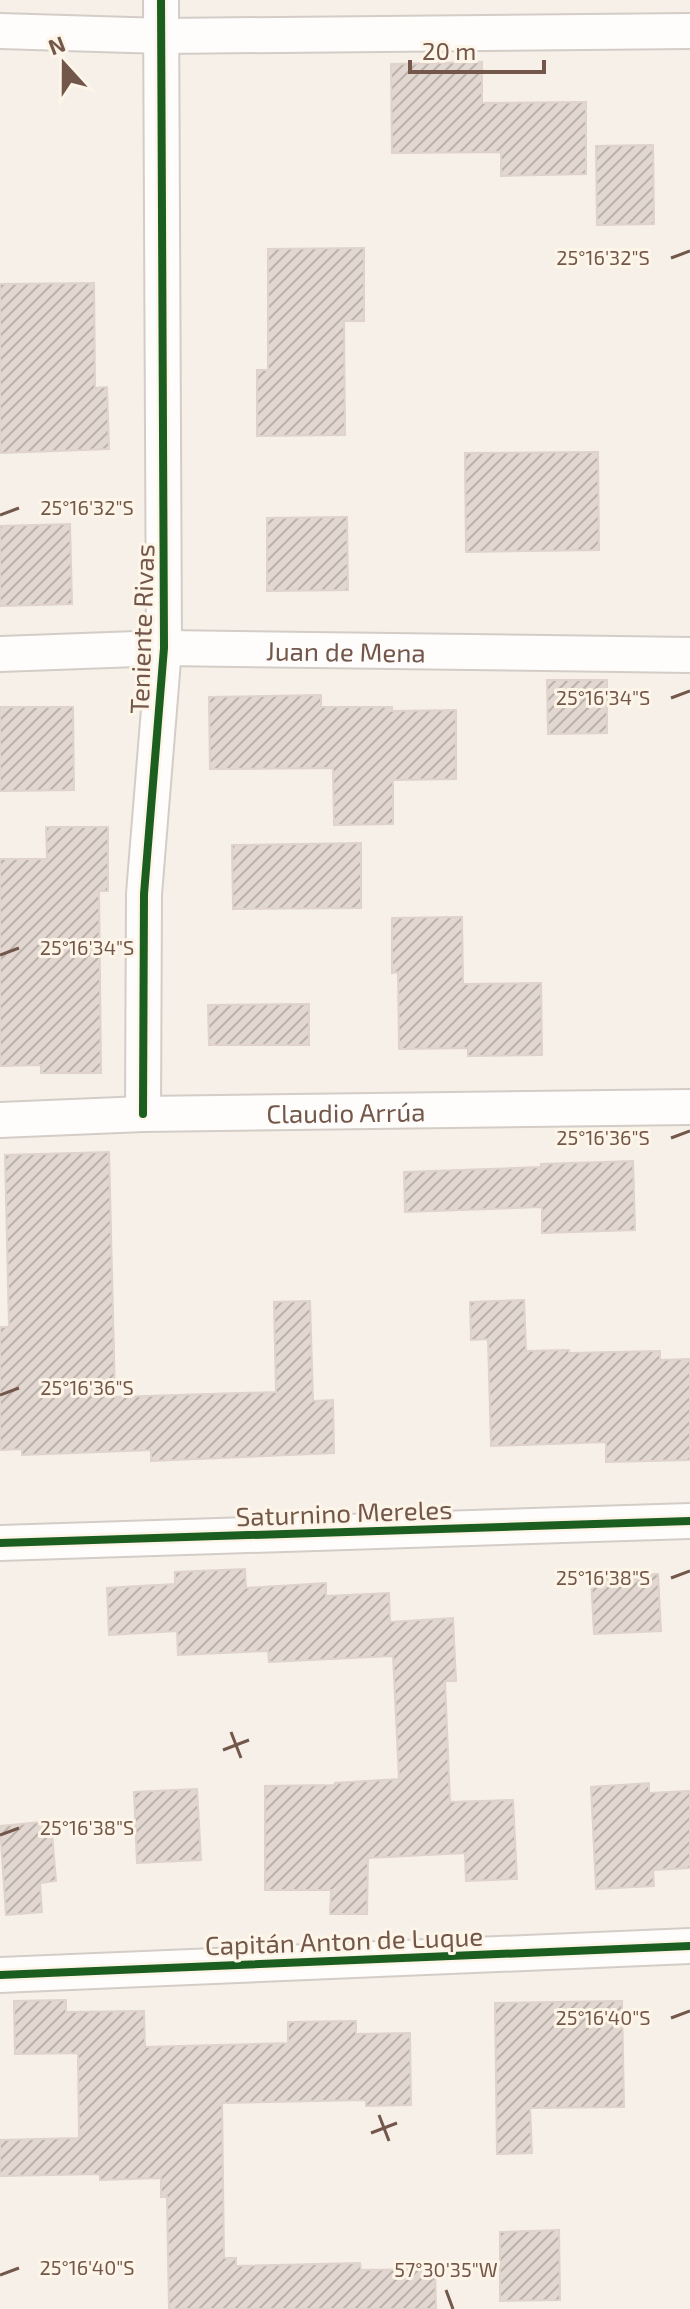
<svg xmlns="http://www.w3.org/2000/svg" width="690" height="2309" font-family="'Exo 2',sans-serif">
	<defs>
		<pattern id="building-hatch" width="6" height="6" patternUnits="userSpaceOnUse" patternTransform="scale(2)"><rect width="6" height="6" fill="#e2d8d1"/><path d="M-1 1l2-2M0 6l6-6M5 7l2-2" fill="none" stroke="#bcb2ac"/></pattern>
	</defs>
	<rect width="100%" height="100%" fill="#f6f0e9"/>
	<!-- building -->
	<g fill="url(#building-hatch)" stroke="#dfd3cb" stroke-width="2">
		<path d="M 482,62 L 482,103 L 586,102 L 586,174 L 501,176 L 501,152 L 392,153 L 391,64 Z"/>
		<path d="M 653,145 L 654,224 L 597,225 L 596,146 Z"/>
		<path d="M 364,248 L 364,321 L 344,321 L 345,435 L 257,436 L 257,370 L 268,370 L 268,249 Z"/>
		<path d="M 94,283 L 95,388 L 107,387 L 109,449 L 0,453 L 0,284 Z"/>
		<path d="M 598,452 L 599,550 L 466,552 L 465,453 Z"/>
		<path d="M 347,517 L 348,590 L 267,591 L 267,518 Z"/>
		<path d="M 70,524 L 72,604 L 0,606 L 0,526 Z"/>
		<path d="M 547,680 L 607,680 L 607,733 L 548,734 Z"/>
		<path d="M 321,695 L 321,707 L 392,707 L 392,711 L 456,710 L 456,779 L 393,780 L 393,824 L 334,825 L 333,768 L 210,769 L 209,697 Z"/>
		<path d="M 0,707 L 73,707 L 74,790 L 0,791 Z"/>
		<path d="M 46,827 L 108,827 L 108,891 L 99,891 L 101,1073 L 41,1073 L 41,1065 L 0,1066 L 0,859 L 47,859 Z"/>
		<path d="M 361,843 L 361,908 L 233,909 L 232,845 Z"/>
		<path d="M 462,917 L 463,984 L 541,983 L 542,1055 L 468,1056 L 468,1048 L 399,1049 L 398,972 L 392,973 L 392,918 Z"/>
		<path d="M 309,1004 L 309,1045 L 209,1045 L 208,1005 Z"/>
		<path d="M 109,1152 L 115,1397 L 276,1392 L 274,1302 L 310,1301 L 313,1401 L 333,1400 L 334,1453 L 151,1461 L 151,1450 L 22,1455 L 22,1449 L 0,1450 L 0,1327 L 9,1327 L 5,1155 Z"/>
		<path d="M 633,1161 L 635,1230 L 542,1233 L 542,1207 L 405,1212 L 404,1172 L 541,1167 L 541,1164 Z"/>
		<path d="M 524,1300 L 526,1351 L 569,1350 L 569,1353 L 660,1351 L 660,1360 L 690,1359 L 690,1460 L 606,1462 L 606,1442 L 491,1446 L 488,1339 L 471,1340 L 470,1302 Z"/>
		<path d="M 245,1569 L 246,1588 L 326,1583 L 326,1596 L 389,1593 L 390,1622 L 453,1618 L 456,1681 L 445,1681 L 450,1802 L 513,1800 L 517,1879 L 466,1881 L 465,1853 L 368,1858 L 367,1914 L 330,1914 L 331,1890 L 265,1890 L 265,1786 L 335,1785 L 335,1783 L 399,1779 L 393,1656 L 269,1662 L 268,1651 L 178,1655 L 177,1631 L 109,1635 L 107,1588 L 175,1584 L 175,1572 Z"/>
		<path d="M 658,1574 L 661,1631 L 594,1634 L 591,1577 Z"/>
		<path d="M 649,1783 L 649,1793 L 690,1791 L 690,1868 L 653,1870 L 654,1886 L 596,1889 L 591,1787 Z"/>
		<path d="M 197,1789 L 201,1860 L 137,1863 L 134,1792 Z"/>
		<path d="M 51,1821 L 56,1881 L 40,1883 L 42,1912 L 6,1915 L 0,1826 Z"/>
		<path d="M 66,2000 L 66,2012 L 144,2011 L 145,2047 L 288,2043 L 288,2022 L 356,2021 L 356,2034 L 410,2033 L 411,2105 L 366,2106 L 366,2100 L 222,2103 L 224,2258 L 236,2258 L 236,2266 L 360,2263 L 361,2270 L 435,2269 L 436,2309 L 169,2309 L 167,2197 L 161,2197 L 161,2178 L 100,2180 L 100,2174 L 0,2176 L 0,2140 L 79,2138 L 78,2053 L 15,2054 L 14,2001 Z"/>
		<path d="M 622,2001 L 624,2107 L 530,2108 L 532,2153 L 497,2154 L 495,2003 Z"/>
		<path d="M 559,2230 L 560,2300 L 500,2301 L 500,2232 Z"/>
	</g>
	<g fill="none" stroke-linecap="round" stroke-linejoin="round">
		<!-- street casing -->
		<g stroke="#d4ccc6" stroke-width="38">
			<g id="street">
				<path d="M 0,31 L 163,36 L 690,31"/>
				<path id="s1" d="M 0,654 L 164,648 L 690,655"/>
				<path d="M 143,1114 L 144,894 L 164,648 L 161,0"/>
				<path id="s2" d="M 0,1120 L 143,1114 L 690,1107"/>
				<path d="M 0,1543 L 690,1521"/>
				<path d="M 0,1975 L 690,1946"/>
			</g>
		</g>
		<!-- street -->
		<use href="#street" stroke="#fefdfc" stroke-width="34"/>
		<!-- cycleway casing -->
		<g stroke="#fef5e9" stroke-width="13">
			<g id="cycleway">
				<path d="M 143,1114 L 144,894 L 164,648 L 161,0"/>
				<path d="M 0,1543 L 690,1521"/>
				<path d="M 0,1975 L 690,1946"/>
			</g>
		</g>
		<!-- cycleway -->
		<use href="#cycleway" stroke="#1b5e20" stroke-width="8"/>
	</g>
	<!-- ticks -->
	<path fill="none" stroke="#73574a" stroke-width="3" d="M 671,258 L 690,251M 0,515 L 19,508M 671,698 L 690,691M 0,955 L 19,948M 671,1138 L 690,1131M 0,1395 L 19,1388M 671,1578 L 690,1571M 231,1732 L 241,1758M 223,1750 L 249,1740M 0,1835 L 19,1828M 671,2018 L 690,2011M 379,2115 L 389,2141M 371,2133 L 397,2123M 0,2275 L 19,2268M 446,2290 L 453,2309"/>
	<g text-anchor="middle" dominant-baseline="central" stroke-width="6" stroke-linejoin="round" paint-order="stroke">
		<!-- street labels -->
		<g font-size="26" fill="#73574a" stroke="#fef5e9">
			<text transform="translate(141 629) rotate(-88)">Teniente Rivas</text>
			<text stroke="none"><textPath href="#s1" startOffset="346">Juan de Mena</textPath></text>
			<text stroke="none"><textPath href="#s2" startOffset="346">Claudio Arrúa</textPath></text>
			<text transform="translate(344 1512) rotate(-2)">Saturnino Mereles</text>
			<text transform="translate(344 1940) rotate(-2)">Capitán Anton de Luque</text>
		</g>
	</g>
	<g font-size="20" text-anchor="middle" fill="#73574a" stroke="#fef5e9" stroke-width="6" stroke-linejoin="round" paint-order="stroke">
		<text x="603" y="265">25°16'32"S</text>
		<text x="87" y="515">25°16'32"S</text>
		<text x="603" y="705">25°16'34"S</text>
		<text x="87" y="955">25°16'34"S</text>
		<text x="603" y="1145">25°16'36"S</text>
		<text x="87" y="1395">25°16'36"S</text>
		<text x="603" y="1585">25°16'38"S</text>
		<text x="87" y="1835">25°16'38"S</text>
		<text x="603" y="2025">25°16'40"S</text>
		<text x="87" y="2275">25°16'40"S</text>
		<text x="446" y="2277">57°30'35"W</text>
	</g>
	<!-- north arrow -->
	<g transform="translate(64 64) rotate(339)" stroke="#fef5e9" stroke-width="6" paint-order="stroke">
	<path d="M0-6L14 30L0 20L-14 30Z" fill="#73574a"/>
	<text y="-12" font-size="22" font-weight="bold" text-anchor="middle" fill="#73574a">N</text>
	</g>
	<!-- scale -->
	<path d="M410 60v12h134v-12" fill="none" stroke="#73574a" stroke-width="4"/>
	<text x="422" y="60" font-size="24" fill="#73574a" stroke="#fef5e9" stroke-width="6" paint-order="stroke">20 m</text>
</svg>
